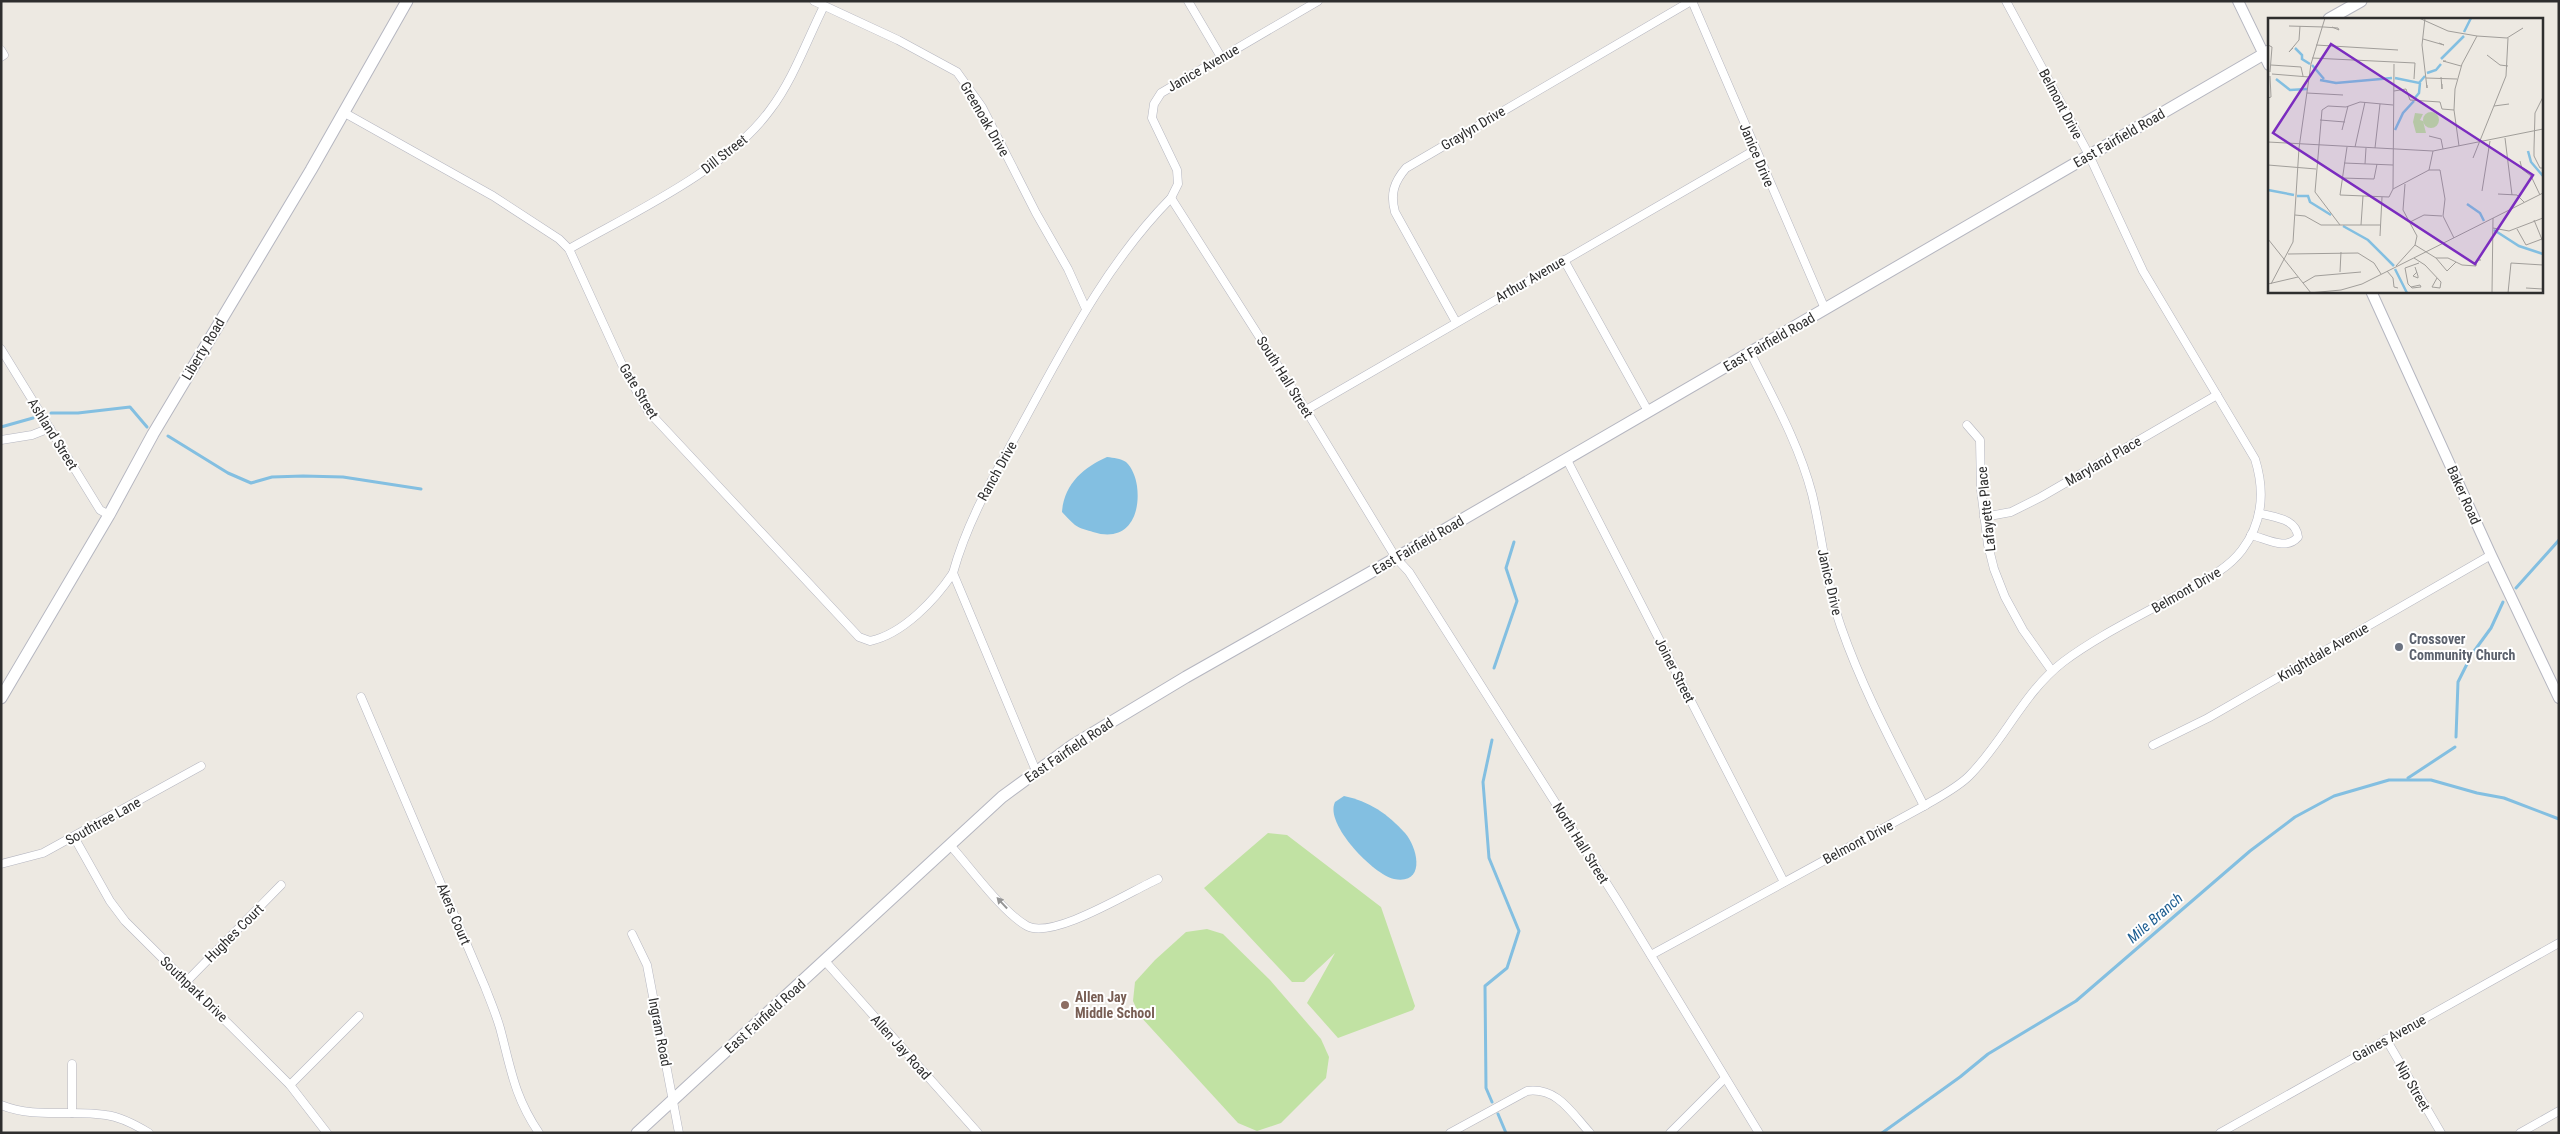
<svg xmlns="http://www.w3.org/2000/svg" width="2560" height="1134" font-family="'Roboto Condensed',sans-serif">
	<rect width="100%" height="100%" fill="#ede9e2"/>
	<!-- pitch -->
	<g fill="#c1e2a3">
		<path d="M 1268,833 L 1287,835 L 1381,907 L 1415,1006 L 1413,1010 L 1338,1038 L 1307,1003 L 1335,953 L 1304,982 L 1292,982 L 1204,888 Z"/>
		<path d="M 1207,929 L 1223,934 L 1270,980 L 1321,1039 L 1329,1057 L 1326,1078 L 1281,1123 L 1257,1131 L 1238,1123 L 1140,1016 L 1133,1001 L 1135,982 L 1155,960 L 1186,932 Z"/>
	</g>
	<!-- water -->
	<g fill="#83bfe1">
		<path d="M 1107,457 C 1114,458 1120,458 1126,462 C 1132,467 1136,478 1137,486 C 1141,516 1127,543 1093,532 C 1088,530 1080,529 1075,525 C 1070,521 1066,516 1062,512 C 1064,484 1084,467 1107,457 Z"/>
		<path d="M 1344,796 C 1369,801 1388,814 1405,833 C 1418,848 1426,885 1394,879 C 1374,875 1324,824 1335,802 Z"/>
	</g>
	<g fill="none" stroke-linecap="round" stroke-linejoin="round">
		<!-- stream -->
		<g stroke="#83bfe1" stroke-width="3">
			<path d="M 51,413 L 78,413 L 130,407 L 147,427"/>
			<path d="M 1,427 L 33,418"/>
			<path d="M 168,436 L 228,473 L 251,483 L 272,477 L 303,476 L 343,477 L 421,489"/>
			<path d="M 2516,588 L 2559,540"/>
			<path d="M 1494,668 L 1517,601 L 1506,568 L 1514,542"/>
			<path d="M 2456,737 L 2458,682 L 2472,654 L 2491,628 L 2503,602"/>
			<path d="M 2408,778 L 2455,747"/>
			<path d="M 1492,1102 L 1486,1088 L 1485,986 L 1507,968 L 1519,931 L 1489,858 L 1483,782 L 1492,740"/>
			<path d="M 1498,1114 L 1506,1133"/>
			<path d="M 1882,1133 L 1960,1077 L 1988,1054 L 2076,1001 L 2250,851 L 2295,817 L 2334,796 L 2389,780 L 2431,780 L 2477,793 L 2504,798 L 2559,819"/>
		</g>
		<!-- minor casing -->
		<g stroke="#b5b6c0" stroke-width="9">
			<g id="minor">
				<path d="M 814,1 L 898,40 L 957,72 L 982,107 L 1036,213 L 1068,269 L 1086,309"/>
				<path d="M 1188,1 L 1221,57"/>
				<path d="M 1692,1 L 1825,309"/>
				<path d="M 1,50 L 4,55 L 1,57"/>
				<path d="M 343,112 L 493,196 L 559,239 L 569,249 L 624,369 L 648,411 L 859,637 L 870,641 C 903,634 935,600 953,573"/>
				<path d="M 1171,198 L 1306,410 L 1396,558 L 1409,572 L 1619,903 L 1759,1133"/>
				<path d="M 569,249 C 634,212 726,170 770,110 C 793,80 807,40 824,6"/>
				<path d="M 1564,260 L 1648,411"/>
				<path d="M 1456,322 L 1395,212 C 1390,194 1394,182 1406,168 L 1691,1"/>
				<path d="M 1,349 L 100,510 L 109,515"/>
				<path d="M 1750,352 C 1773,398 1799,444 1812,494 C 1823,539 1826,584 1841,627 C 1863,690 1894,747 1924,806"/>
				<path d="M 1306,410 L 1755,150"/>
				<path d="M 1967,425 L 1980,440 L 1981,490 L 1988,545 L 1994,569 L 2005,597 L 2023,630 L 2052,671"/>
				<path d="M 1,440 L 32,435 L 50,428"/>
				<path d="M 1566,458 L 1784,882"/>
				<path d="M 1984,517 L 2011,512 L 2041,497 L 2217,395"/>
				<path d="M 2251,535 C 2267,539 2286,551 2298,537 C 2296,518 2275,518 2259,513"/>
				<path d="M 361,697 L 485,987 C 490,1000 496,1014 500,1028 C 511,1069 514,1096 539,1133"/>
				<path d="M 2153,745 L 2208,718 L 2491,555"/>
				<path d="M 1036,771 L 953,573 C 968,518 998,469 1025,419 C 1068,340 1108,262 1171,198 L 1178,184 L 1177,170 L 1152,118 L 1154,104 L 1161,93 L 1318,1"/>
				<path d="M 74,837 L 110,901 L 125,921 L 290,1085 L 327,1133"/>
				<path d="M 950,845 C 970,867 1002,912 1027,926 C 1053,940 1131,891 1158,879"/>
				<path d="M 1,864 L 43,853 L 201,766"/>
				<path d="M 632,934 L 647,965 L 679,1133"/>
				<path d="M 1651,955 L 1924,806 C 1939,797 1957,788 1969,776 C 2004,741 2023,693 2063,662 C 2099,635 2142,615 2181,593 C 2203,581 2227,570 2242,550 C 2263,522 2265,491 2255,459 L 2143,271 L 2089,155 L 2006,1"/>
				<path d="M 825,961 L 978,1133"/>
				<path d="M 186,982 L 281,885"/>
				<path d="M 2386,1039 L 2441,1133"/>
				<path d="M 72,1064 L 72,1113"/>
				<path d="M 290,1085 L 359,1016"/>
				<path d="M 1,1105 C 36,1119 70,1109 106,1115 C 121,1117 136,1125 149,1133"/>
				<path d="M 1450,1133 L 1527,1091 C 1557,1087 1571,1112 1590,1133"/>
				<path d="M 1670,1133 L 1724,1079"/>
				<path d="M 2220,1133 L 2559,943"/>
				<path d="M 2520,1133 L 2559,1111"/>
			</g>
		</g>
		<!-- tertiary casing -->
		<g stroke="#b5b6c0" stroke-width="12">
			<g id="tertiary">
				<path d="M 2238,1 L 2269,65"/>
				<path d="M 2371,291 L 2491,555 L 2559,698"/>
			</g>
		</g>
		<!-- secondary casing -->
		<g stroke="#b5b6c0" stroke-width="13">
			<g id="secondary">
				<path d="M 2329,19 L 2361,1"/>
				<path d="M 1,698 L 109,515 L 153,434 L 311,170 L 407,1"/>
				<path d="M 637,1133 L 1002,797 L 1073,745 L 1186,677 L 1396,558 L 2269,51"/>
			</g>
		</g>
		<!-- minor -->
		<use href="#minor" stroke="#fff" stroke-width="8"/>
		<!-- tertiary -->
		<use href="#tertiary" stroke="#fff" stroke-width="10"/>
		<!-- secondary -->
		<use href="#secondary" stroke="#fff" stroke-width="11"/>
	</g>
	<!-- one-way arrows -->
	<defs><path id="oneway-solid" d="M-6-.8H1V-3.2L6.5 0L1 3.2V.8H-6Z" transform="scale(1.25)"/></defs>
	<use fill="#969696" href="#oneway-solid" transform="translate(1002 903) rotate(-133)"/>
	<!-- markers -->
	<circle fill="#6b7280" stroke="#fff" stroke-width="2" cx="2399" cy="647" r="5"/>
	<circle fill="#8d6e63" stroke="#fff" stroke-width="2" cx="1065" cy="1005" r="5"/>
	<g text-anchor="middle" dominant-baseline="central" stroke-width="4" stroke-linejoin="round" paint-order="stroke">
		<!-- street labels -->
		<g font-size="14" fill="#2e2e2e" stroke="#fff">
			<text transform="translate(1203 68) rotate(-30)">Janice Avenue</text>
			<text transform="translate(2061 104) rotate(62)">Belmont Drive</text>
			<text transform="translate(985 119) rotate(60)">Greenoak Drive</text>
			<text transform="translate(1473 128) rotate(-31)">Graylyn Drive</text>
			<text transform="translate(2119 138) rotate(-30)">East Fairfield Road</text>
			<text transform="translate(724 154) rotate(-38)">Dill Street</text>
			<text transform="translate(1757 155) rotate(67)">Janice Drive</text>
			<text transform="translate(1530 279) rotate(-30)">Arthur Avenue</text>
			<text transform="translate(1769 342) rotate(-30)">East Fairfield Road</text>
			<text transform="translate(203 349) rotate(-59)">Liberty Road</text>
			<text transform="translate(1285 377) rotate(58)">South Hall Street</text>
			<text transform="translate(639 391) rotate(59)">Gate Street</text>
			<text transform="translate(53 434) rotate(58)">Ashland Street</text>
			<text transform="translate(2103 461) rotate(-30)">Maryland Place</text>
			<text transform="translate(997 471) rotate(-61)">Ranch Drive</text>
			<text transform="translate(2464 495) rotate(66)">Baker Road</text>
			<text transform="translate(1986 509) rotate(-96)">Lafayette Place</text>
			<text transform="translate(1418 545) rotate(-30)">East Fairfield Road</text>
			<text transform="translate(1830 582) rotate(77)">Janice Drive</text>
			<text transform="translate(2186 590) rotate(-30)">Belmont Drive</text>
			<text transform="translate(2323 652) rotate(-30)">Knightdale Avenue</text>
			<text transform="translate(1675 670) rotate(63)">Joiner Street</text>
			<text transform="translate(1069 750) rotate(-34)">East Fairfield Road</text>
			<text transform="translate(103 821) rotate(-29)">Southtree Lane</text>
			<text transform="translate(1858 842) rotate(-28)">Belmont Drive</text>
			<text transform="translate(1581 843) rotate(58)">North Hall Street</text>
			<text transform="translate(454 914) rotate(67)">Akers Court</text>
			<text transform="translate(234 933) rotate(-45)">Hughes Court</text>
			<text transform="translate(194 989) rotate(44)">Southpark Drive</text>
			<text transform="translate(765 1016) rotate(-42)">East Fairfield Road</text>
			<text transform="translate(660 1032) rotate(79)">Ingram Road</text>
			<text transform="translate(2389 1038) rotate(-29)">Gaines Avenue</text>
			<text transform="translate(901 1047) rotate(48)">Allen Jay Road</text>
			<text transform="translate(2413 1086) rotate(60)">Nip Street</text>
		</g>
		<!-- worship labels -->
		<g font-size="14" font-weight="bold" fill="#5b616d" stroke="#fff" text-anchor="start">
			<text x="2409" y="639">Crossover<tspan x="2409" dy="16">Community Church</tspan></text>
		</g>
		<!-- education labels -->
		<g font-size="14" font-weight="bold" fill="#785e54" stroke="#fff" text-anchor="start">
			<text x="1075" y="997">Allen Jay<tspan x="1075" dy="16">Middle School</tspan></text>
		</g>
		<!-- water labels -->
		<g font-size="15" font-style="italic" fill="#1e5e91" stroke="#fff">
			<text transform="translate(2155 918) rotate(-41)">Mile Branch</text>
		</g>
	</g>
	<!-- overview -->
	<g transform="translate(2268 18)">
		<rect width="275" height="275" fill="#ede9e2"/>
		<path d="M155 102a8 8 0 1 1 16 0a8 8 0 1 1-16 0ZM 147,95 L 155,96 L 152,102 L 155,103 L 158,115 L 148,115 L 145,104 Z" fill="#c1e2a3"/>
		<path fill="none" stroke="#83bfe1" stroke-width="2.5" d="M 196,14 L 203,0M 27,30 L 34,37 L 34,41 L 42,46M 173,41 L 196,18M 44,47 L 56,61M 159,55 L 168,52 L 173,46M 127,60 L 151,65 L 157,58M 8,61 L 22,72 L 39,71M 52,62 L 68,65 L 124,60M 146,81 L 151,75 L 152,65M 127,112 L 135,95 L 146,83M 260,133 L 263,144 L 275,158M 0,172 L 26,177M 29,178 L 40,178 L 42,184 L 63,197M 199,186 L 212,195 L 216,203M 75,208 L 100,222 L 126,248M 226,212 L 251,228 L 275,236M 127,251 L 139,275"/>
		<path fill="none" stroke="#a19e9a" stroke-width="1" d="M 151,0 L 180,13 L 209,18 L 239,20 L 255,10M 157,0 L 154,27 L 159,70 L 159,67M 21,8 L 56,9 L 70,10 L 71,12 L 64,9M 155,21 L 176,27 L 171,25M 0,27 L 4,29 L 2,54M 48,27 L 130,32M 25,30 L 21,34 L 31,22 L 32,8M 219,37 L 232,47 L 240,48M 44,40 L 147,45 L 146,61M 178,43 L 175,43 L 193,48M 3,47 L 33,49 L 35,58M 4,56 L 41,59M 173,59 L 174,71 L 174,66M 158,60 L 189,61M 126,73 L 138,71 L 142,82 L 172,84 L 174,91 L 186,92M 39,75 L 75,77M 275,79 L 267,95 L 266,130 L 266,138 L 272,150 L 275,150M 0,80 L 3,79 L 2,58M 226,88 L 241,86M 52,102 L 77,104M 74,112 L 80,88M 161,118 L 173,121 L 175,131M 237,120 L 244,177M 0,124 L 165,133 L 275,111M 191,128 L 186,92 L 187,71 L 194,46 L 209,18M 79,129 L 72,177 L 121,179 L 125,171 L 126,46M 87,129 L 97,84M 107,130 L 112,86M 205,140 L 238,58 L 240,20M 252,143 L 254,151 L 263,158 L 272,177M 76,145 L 125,147M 97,146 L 98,130M 0,147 L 48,151M 161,152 L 172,152 L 177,181 L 175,198 L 186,220M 74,160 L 106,161 L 109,146M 125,171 L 161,152 L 165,133M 214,173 L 222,123M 230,176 L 249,177 L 256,184M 27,197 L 37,198 L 53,207 L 112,207M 266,202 L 275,224M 142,204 L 156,197 L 174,198M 72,207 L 47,174 L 54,92 L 60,88 L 78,89 L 92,84 L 125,87M 93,207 L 95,178M 225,210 L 241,213 L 275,200M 249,211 L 258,227 L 274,221M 112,218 L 114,179M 0,221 L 43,275M 147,227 L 168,240 L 180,240 L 194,247 L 208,248 L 209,242 L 213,242M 20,236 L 90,235 L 106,245 L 113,256M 146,240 L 157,247 L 173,264 L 172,270 L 164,269 L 169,260M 168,240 L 179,253 L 188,244M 128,248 L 147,227 L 149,218 L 135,192 L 137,166M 147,249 L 150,258 L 150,260 L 145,258 L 149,254M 119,253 L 125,260 L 126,269 L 130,270M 72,254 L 73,234M 35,265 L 47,258 L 93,254M 0,266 L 30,259M 3,266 L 25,224 L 31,130 L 43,46 L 57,0M 143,269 L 152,267 L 153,269 L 144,270 L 140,266 L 137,250 L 151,245M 258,270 L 275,271M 41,275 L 73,272 L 94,266 L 275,175M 224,275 L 225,200M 240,275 L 243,245 L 275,247"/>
		<path fill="#7b2cbf" fill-opacity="0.15" stroke="#7b2cbf" stroke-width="2.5" d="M 63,26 L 265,157 L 207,246 L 5,115 Z"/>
		<rect width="275" height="275" fill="none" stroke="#2e2e2e" stroke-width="2.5"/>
	</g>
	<!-- border -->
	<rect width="2560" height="1134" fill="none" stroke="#2e2e2e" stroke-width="5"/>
</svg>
